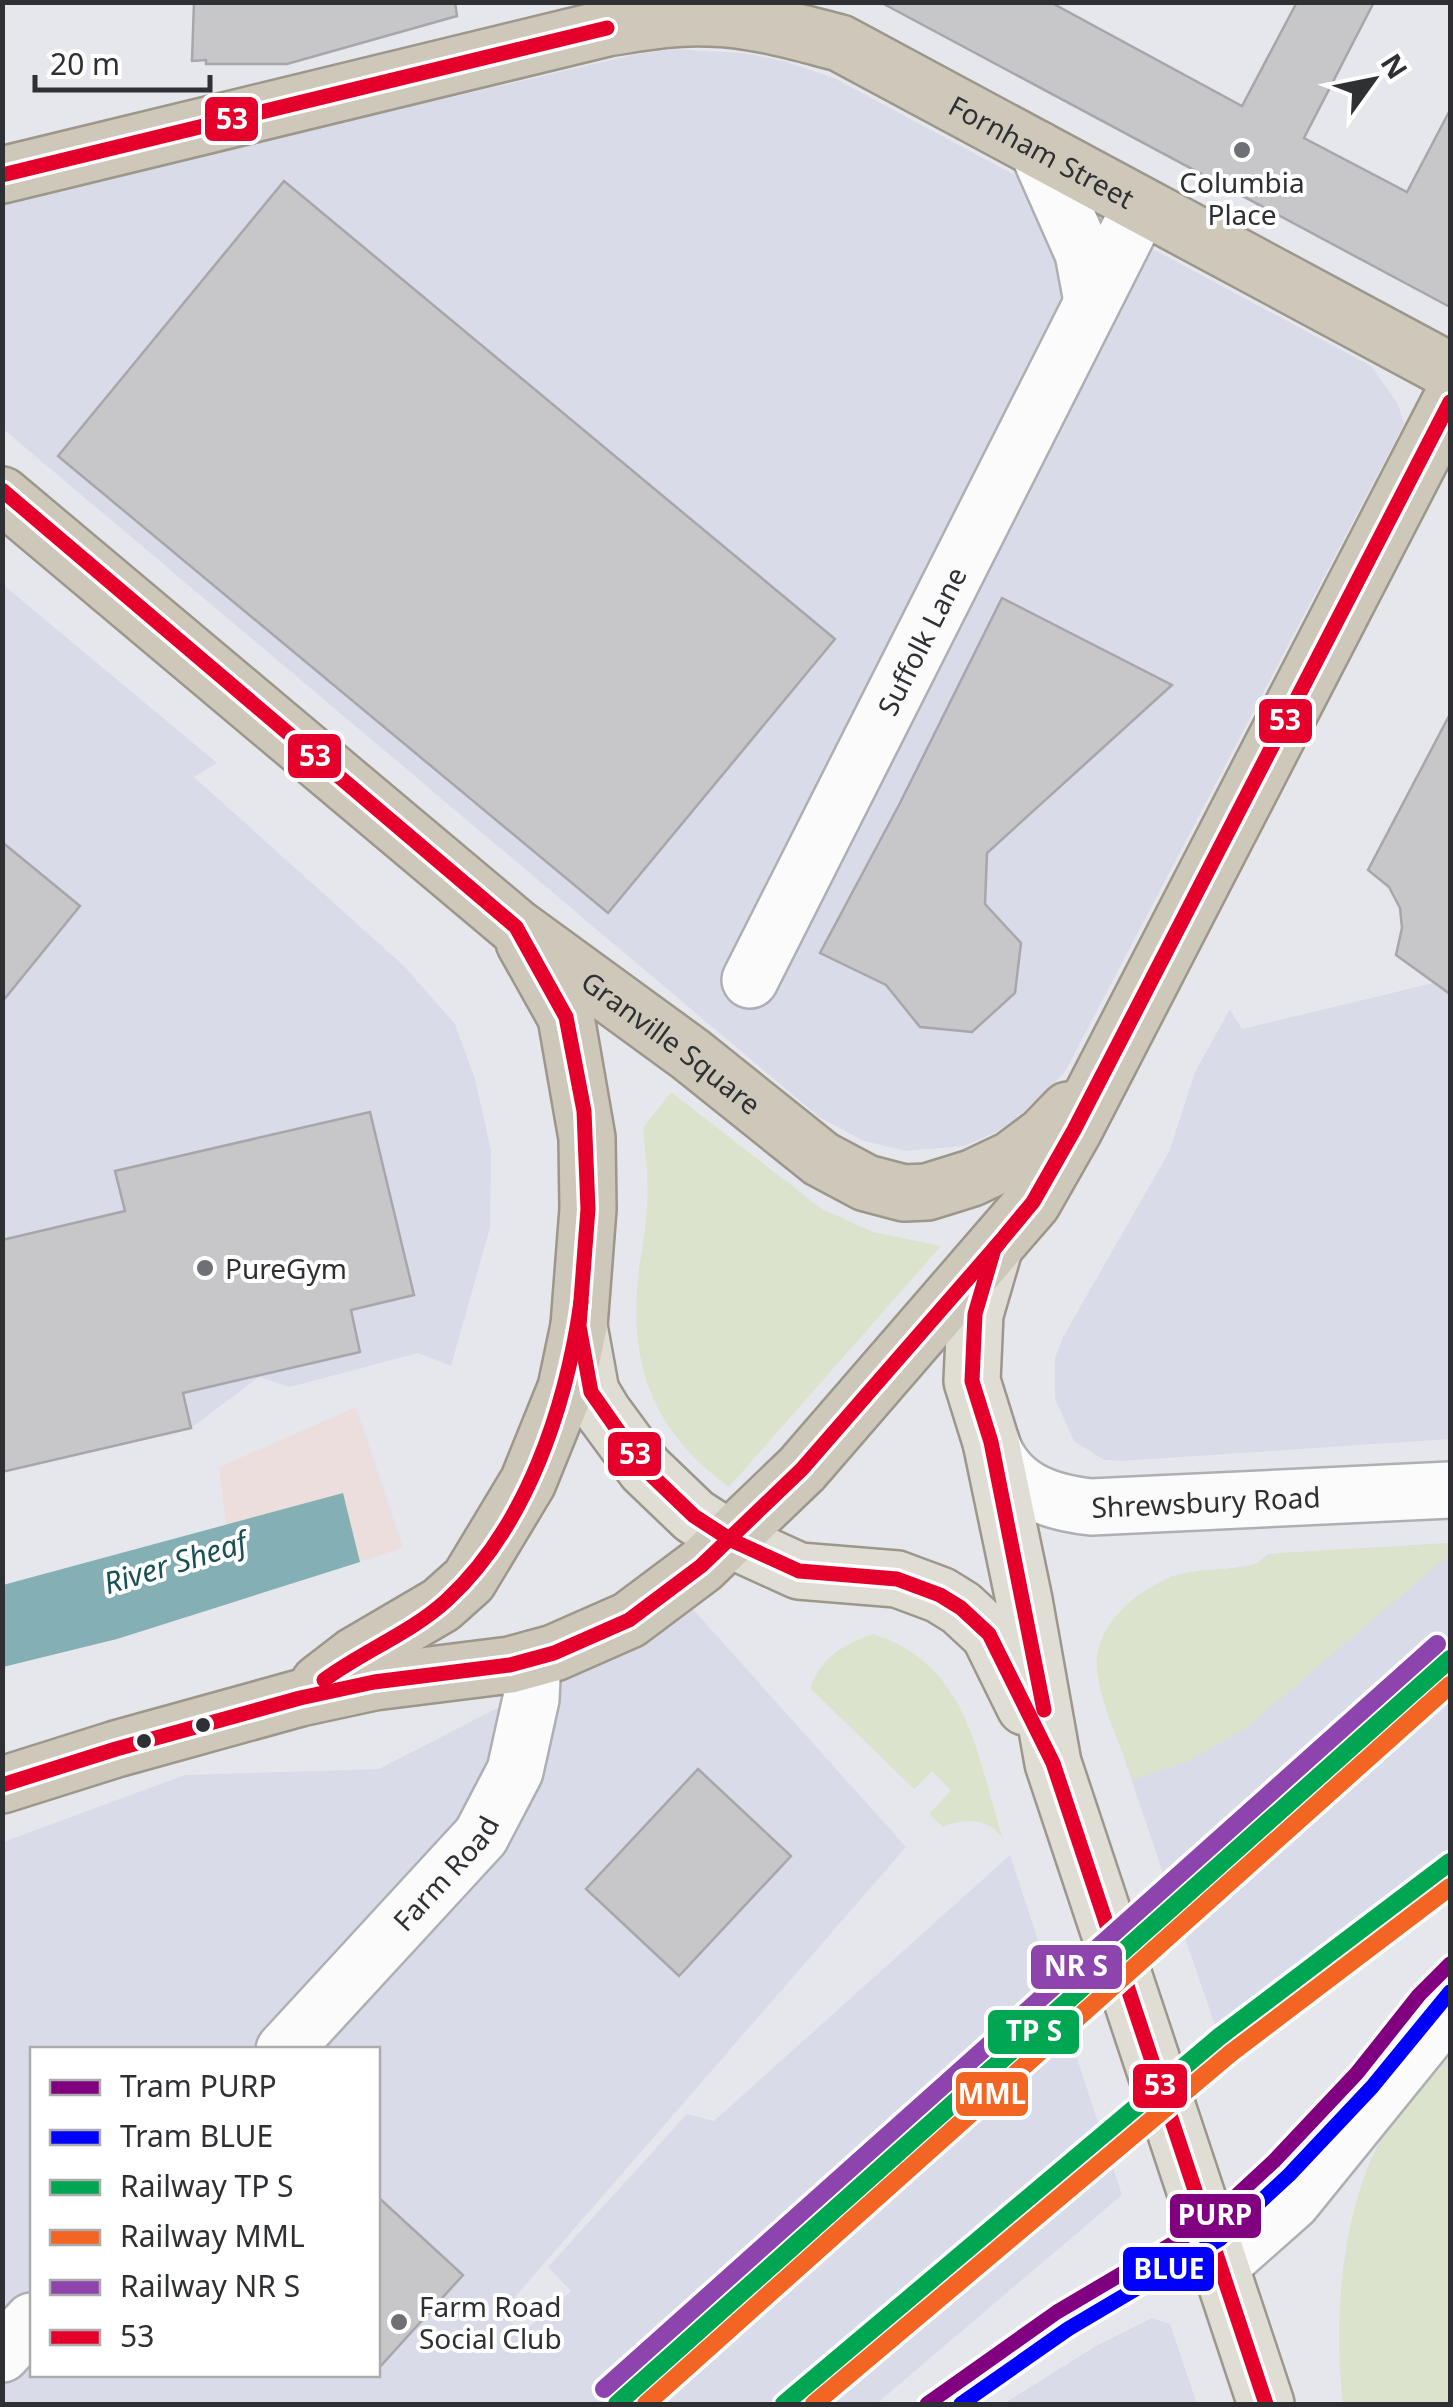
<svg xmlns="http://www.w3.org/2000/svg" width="1453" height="2407" font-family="'Noto Sans',sans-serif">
	<rect width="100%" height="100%" fill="#e6e7ed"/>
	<!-- built -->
	<g fill="#d9dce8" fill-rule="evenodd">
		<path d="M 673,49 L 743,53 L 784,61 L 834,78 L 1371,366 L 1398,404 L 1404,424 L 1066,1070 L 1040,1101 L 1005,1128 L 964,1146 L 906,1151 L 864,1141 L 819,1117 L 2,428 L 2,201 L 633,55 Z"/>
		<path d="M 2,584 L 217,763 L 194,777 L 404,966 L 455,1024 L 475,1079 L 491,1150 L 490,1228 L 451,1366 L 418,1353 L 290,1387 L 259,1377 L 191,1428 L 3,1472 Z"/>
		<path d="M 1450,979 L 1450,1439 L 1121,1461 L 1104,1460 L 1074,1441 L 1055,1399 L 1055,1358 L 1063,1337 L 1169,1152 L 1195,1072 L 1230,1009 L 1242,1029 Z"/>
		<path d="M 1450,1543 L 1450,1893 L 1245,2054 L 1232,2055 L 1219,2037 L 1174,1906 L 1100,1686 L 1098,1652 L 1108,1629 L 1125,1606 L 1172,1576 L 1255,1565 L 1268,1554 Z"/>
		<path d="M 692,1608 L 906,1847 L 502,2312 L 522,2333 L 571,2291 L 548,2267 L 687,2114 L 714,2121 L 1010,1855 L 1122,2195 L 876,2404 L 3,2404 L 3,1842 L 185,1775 L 379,1769 ZM 32,2050 L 378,2050 L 378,2374 L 32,2374 Z"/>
		<path d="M 1152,2318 L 1170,2324 L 1197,2404 L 1003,2404 L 1096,2346 Z"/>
	</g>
	<!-- industrial -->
	<path fill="#ecdedd" d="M 356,1407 L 403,1548 L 117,1639 L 127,1615 L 226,1525 L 219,1467 Z"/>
	<!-- green -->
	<g fill="#dbe3cd">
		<path d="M 671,1092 L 822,1209 L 873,1232 L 941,1246 L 729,1487 C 659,1436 631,1375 637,1289 C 639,1261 646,1233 647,1205 C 649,1179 645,1153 643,1128 Z"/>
		<path d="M 1450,1543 L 1450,1554 L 1246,1728 L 1189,1761 L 1133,1780 C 1121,1745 1101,1707 1097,1670 C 1092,1622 1148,1579 1191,1572 C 1210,1568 1233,1571 1252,1565 C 1261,1562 1267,1555 1279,1553 Z"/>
		<path d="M 873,1634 C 970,1666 976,1754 1003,1839 C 990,1818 963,1818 943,1827 L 929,1814 L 951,1790 L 932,1771 L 914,1789 L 810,1688 C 821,1658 845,1643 873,1634 Z"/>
		<path d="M 1450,2046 L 1450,2404 L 1343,2404 C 1333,2323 1341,2213 1381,2139 C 1399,2105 1427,2076 1450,2046 Z"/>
	</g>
	<!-- water -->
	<path fill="#84b0b5" d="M 343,1493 L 360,1562 L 117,1639 L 3,1667 L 3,1585 Z"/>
	<!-- building -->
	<g fill="#c7c6c9" stroke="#a8a6aa" stroke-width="2.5">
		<path d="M 194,2 L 455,2 L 457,16 L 287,64 L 206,64 L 206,60 L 192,61 Z"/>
		<path d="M 880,2 L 1050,2 L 1242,106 L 1297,2 L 1374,2 L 1304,138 L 1407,192 L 1450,110 L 1450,307 Z"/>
		<path d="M 284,181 L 835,639 L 608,913 L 58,456 Z"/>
		<path d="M 1002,598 L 1172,685 L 987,853 L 985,904 L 1021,943 L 1015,993 L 972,1032 L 920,1027 L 886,985 L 820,953 L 899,805 Z"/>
		<path d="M 1450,714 L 1450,994 L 1396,955 L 1402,928 L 1400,908 L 1389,887 L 1368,870 Z"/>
		<path d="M 2,842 L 80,906 L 2,1002 Z"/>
		<path d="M 370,1112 L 414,1295 L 351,1310 L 360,1352 L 183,1393 L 191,1428 L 2,1472 L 2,1240 L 125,1211 L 115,1171 Z"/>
		<path d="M 698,1769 L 791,1856 L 679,1976 L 586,1889 Z"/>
		<path d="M 378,2197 L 463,2275 L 378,2369 Z"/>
	</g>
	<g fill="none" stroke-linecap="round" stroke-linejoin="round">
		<!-- street casing -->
		<g stroke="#aeafb3" stroke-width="60">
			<g id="street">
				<path d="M 1037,149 L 1083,253 L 1092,301"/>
				<path id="s1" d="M 750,980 L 1141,206"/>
				<path id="s2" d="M 284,2050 L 481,1836 L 515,1771 L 531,1699 L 533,1659"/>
				<path d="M 2,2354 L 32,2321"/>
			</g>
		</g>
		<!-- secondary casing -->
		<g stroke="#aeafb3" stroke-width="60">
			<g id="secondary">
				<path id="s3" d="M 991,1442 C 1006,1488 1047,1502 1091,1507 L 1450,1490"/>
				<path d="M 1222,2264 L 1292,2202 L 1450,2007"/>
			</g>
		</g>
		<!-- primary casing -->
		<g stroke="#9c978a" stroke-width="60">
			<g id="primary">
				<path d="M 994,1249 L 975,1314 L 972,1381 L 991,1442 L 1024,1600 L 1053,1763 L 1266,2404"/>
				<path d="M 579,1326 L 591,1392 L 603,1412 L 645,1469 L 694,1516 L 731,1540 L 799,1571 L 897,1579 L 940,1595 L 961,1608 L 989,1634 L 1025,1707"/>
			</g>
		</g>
		<!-- highway casing -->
		<g stroke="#9c978a" stroke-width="60">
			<g id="highway">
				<path id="s4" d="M 2,175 L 607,28 C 640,23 675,16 709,18 C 754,19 797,32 840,43 L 1450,371"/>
				<path id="s5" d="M 2,495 L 516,927 L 690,1054 L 821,1159 L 866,1183 L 904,1193 L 927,1192 L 972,1178 L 1012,1159 L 1044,1135 L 1068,1110"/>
				<path d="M 319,1683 L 354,1656 L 441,1605 L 469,1580 L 528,1482 L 566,1388 L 579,1326 L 588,1209 L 587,1138 L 566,1017 L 524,942"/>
				<path d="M 2,1785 L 116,1749 L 300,1698 L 374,1682 L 510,1665 L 554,1653 L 629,1620 L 701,1566 L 802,1469 L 1033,1202 L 1074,1130 L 1450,402"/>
			</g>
		</g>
		<!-- street -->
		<use href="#street" stroke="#fbfbfc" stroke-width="55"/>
		<!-- secondary -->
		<use href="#secondary" stroke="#fbfbfc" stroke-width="55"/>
		<!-- primary -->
		<use href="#primary" stroke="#e0ddd5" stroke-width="55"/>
		<!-- highway -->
		<use href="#highway" stroke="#cec8ba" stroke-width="55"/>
		<!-- bus-1 casing -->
		<g stroke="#fff" stroke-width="22">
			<g id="bus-1">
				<path d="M 2,175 L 607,28"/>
				<path d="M 2,490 L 516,927 L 566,1017 L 584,1111 L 588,1209 L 579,1326 L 591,1392 L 645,1469 L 694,1516 L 731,1540 L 799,1571 L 897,1579 L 940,1595 L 961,1608 L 989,1634 L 1053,1763 L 1266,2404"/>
				<path d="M 324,1680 C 363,1651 411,1633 447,1600 C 527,1526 566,1407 581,1302"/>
				<path d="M 1044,1710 L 991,1442 L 972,1381 L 975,1314 L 994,1249 L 1033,1202 L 1074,1130 L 1450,402"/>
				<path d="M 2,1785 L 116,1749 L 300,1698 L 374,1682 L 510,1665 L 554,1653 L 629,1620 L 701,1566 L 802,1469 L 999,1243"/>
			</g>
		</g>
		<!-- bus-1 -->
		<use href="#bus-1" stroke="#e4002b" stroke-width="15"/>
		<!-- rail-1 casing -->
		<g stroke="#fff" stroke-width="25">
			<g id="rail-1">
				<path d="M 617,2404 L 1450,1659"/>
				<path d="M 784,2404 L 1219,2037 L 1450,1862"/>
			</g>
		</g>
		<!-- rail-2 casing -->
		<g stroke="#fff" stroke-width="25">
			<g id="rail-2">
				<path d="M 646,2404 L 1450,1685"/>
				<path d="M 814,2404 L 1231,2053 L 1450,1887"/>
			</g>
		</g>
		<!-- rail-3 casing -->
		<g stroke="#fff" stroke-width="25">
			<path id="rail-3" d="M 604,2389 L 1437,1644"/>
		</g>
		<!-- rail-1 -->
		<use href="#rail-1" stroke="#00a651" stroke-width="18"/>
		<!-- rail-2 -->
		<use href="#rail-2" stroke="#f26522" stroke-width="18"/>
		<!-- rail-3 -->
		<use href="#rail-3" stroke="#8e44ad" stroke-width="18"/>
		<!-- tram-1 casing -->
		<g stroke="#fff" stroke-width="22">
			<path id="tram-1" d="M 927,2404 L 1057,2312 L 1206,2224 L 1274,2161 L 1357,2073 L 1419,1995 L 1450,1964"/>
		</g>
		<!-- tram-2 casing -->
		<g stroke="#fff" stroke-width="22">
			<path id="tram-2" d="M 961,2404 L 1068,2329 L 1220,2239 L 1289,2175 L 1372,2087 L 1450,1992"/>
		</g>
		<!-- tram-1 -->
		<use href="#tram-1" stroke="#800080" stroke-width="15"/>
		<!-- tram-2 -->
		<use href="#tram-2" stroke="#00f" stroke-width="15"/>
	</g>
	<!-- markers -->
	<g fill="#6f7075" stroke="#fff" stroke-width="4">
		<circle cx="1242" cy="150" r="10"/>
		<circle cx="205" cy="1268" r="10"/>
		<circle cx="399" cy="2322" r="10"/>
	</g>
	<g fill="#2f3034" stroke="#fff" stroke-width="4">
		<circle cx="203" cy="1725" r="9"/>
		<circle cx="144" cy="1741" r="9"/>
	</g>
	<g text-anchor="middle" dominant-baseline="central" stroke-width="8" stroke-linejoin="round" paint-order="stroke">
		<!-- street labels -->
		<g font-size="28" fill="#2f3034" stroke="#fff">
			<text stroke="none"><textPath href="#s4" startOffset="1088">Fornham Street</textPath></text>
			<text stroke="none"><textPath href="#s1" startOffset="380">Suffolk Lane</textPath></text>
			<text stroke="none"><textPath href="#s5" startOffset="865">Granville Square</textPath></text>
			<text stroke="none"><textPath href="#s3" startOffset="242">Shrewsbury Road</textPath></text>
			<text stroke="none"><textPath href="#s2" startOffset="240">Farm Road</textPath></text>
		</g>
		<!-- poi labels -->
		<g font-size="28" fill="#2f3034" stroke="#fff" text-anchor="start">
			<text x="1242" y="182" text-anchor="middle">Columbia<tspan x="1242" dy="32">Place</tspan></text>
			<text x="225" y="1268">PureGym</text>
			<text x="419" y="2306">Farm Road<tspan x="419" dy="32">Social Club</tspan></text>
		</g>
		<!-- water labels -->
		<g font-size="30" font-style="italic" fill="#195054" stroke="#fff">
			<text transform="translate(175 1562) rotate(-17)">River Sheaf</text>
		</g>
	</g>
	<g stroke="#fff" stroke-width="4">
		<rect x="203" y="95" width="57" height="48" rx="10" fill="#e4002b"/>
		<rect x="1257" y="697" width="57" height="48" rx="10" fill="#e4002b"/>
		<rect x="286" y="732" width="57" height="48" rx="10" fill="#e4002b"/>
		<rect x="606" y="1430" width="57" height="48" rx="10" fill="#e4002b"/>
		<rect x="1029" y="1943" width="95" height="48" rx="10" fill="#8e44ad"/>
		<rect x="986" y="2008" width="95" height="48" rx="10" fill="#00a651"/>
		<rect x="1131" y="2062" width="58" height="48" rx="10" fill="#e4002b"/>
		<rect x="954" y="2070" width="76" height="48" rx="10" fill="#f26522"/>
		<rect x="1168" y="2192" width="95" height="48" rx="10" fill="#800080"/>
		<rect x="1121" y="2245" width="95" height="48" rx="10" fill="#00f"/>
	</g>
	<g font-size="28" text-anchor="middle" font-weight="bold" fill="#fff">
		<text x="232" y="129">53</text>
		<text x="1285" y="730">53</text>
		<text x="315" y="766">53</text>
		<text x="635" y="1464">53</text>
		<text x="1076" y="1976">NR S</text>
		<text x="1034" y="2041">TP S</text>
		<text x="1160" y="2095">53</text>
		<text x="992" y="2104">MML</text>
		<text x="1215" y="2225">PURP</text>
		<text x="1169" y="2279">BLUE</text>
	</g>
	<!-- border -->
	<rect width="1453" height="2407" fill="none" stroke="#2f3034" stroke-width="10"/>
	<!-- legend -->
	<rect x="30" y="2047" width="350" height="330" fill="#ffffff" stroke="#acacae" stroke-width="2.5"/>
	<rect x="50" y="2080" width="50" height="15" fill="#800080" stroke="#acacae" stroke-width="2.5"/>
	<text x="120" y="2097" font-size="30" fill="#2f3034">Tram PURP</text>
	<rect x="50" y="2130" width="50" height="15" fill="#0000ff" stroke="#acacae" stroke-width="2.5"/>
	<text x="120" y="2147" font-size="30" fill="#2f3034">Tram BLUE</text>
	<rect x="50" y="2180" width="50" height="15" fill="#00a651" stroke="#acacae" stroke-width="2.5"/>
	<text x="120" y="2197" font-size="30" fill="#2f3034">Railway TP S</text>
	<rect x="50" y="2230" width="50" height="15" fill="#f26522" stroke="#acacae" stroke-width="2.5"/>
	<text x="120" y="2247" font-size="30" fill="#2f3034">Railway MML</text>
	<rect x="50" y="2280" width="50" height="15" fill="#8e44ad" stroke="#acacae" stroke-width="2.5"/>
	<text x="120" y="2297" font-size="30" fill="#2f3034">Railway NR S</text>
	<rect x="50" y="2330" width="50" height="15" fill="#e4002b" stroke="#acacae" stroke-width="2.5"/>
	<text x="120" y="2347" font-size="30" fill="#2f3034">53</text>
	<!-- north arrow -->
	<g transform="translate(1373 80) rotate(57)" stroke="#ffffff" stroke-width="8" paint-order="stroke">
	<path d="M0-8L18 38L0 25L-18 38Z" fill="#2f3034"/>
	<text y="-15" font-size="28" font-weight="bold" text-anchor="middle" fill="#2f3034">N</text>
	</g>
	<!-- scale -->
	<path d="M35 75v15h175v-15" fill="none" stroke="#2f3034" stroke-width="5"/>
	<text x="50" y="75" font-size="30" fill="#2f3034" stroke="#ffffff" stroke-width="8" paint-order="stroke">20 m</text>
</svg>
